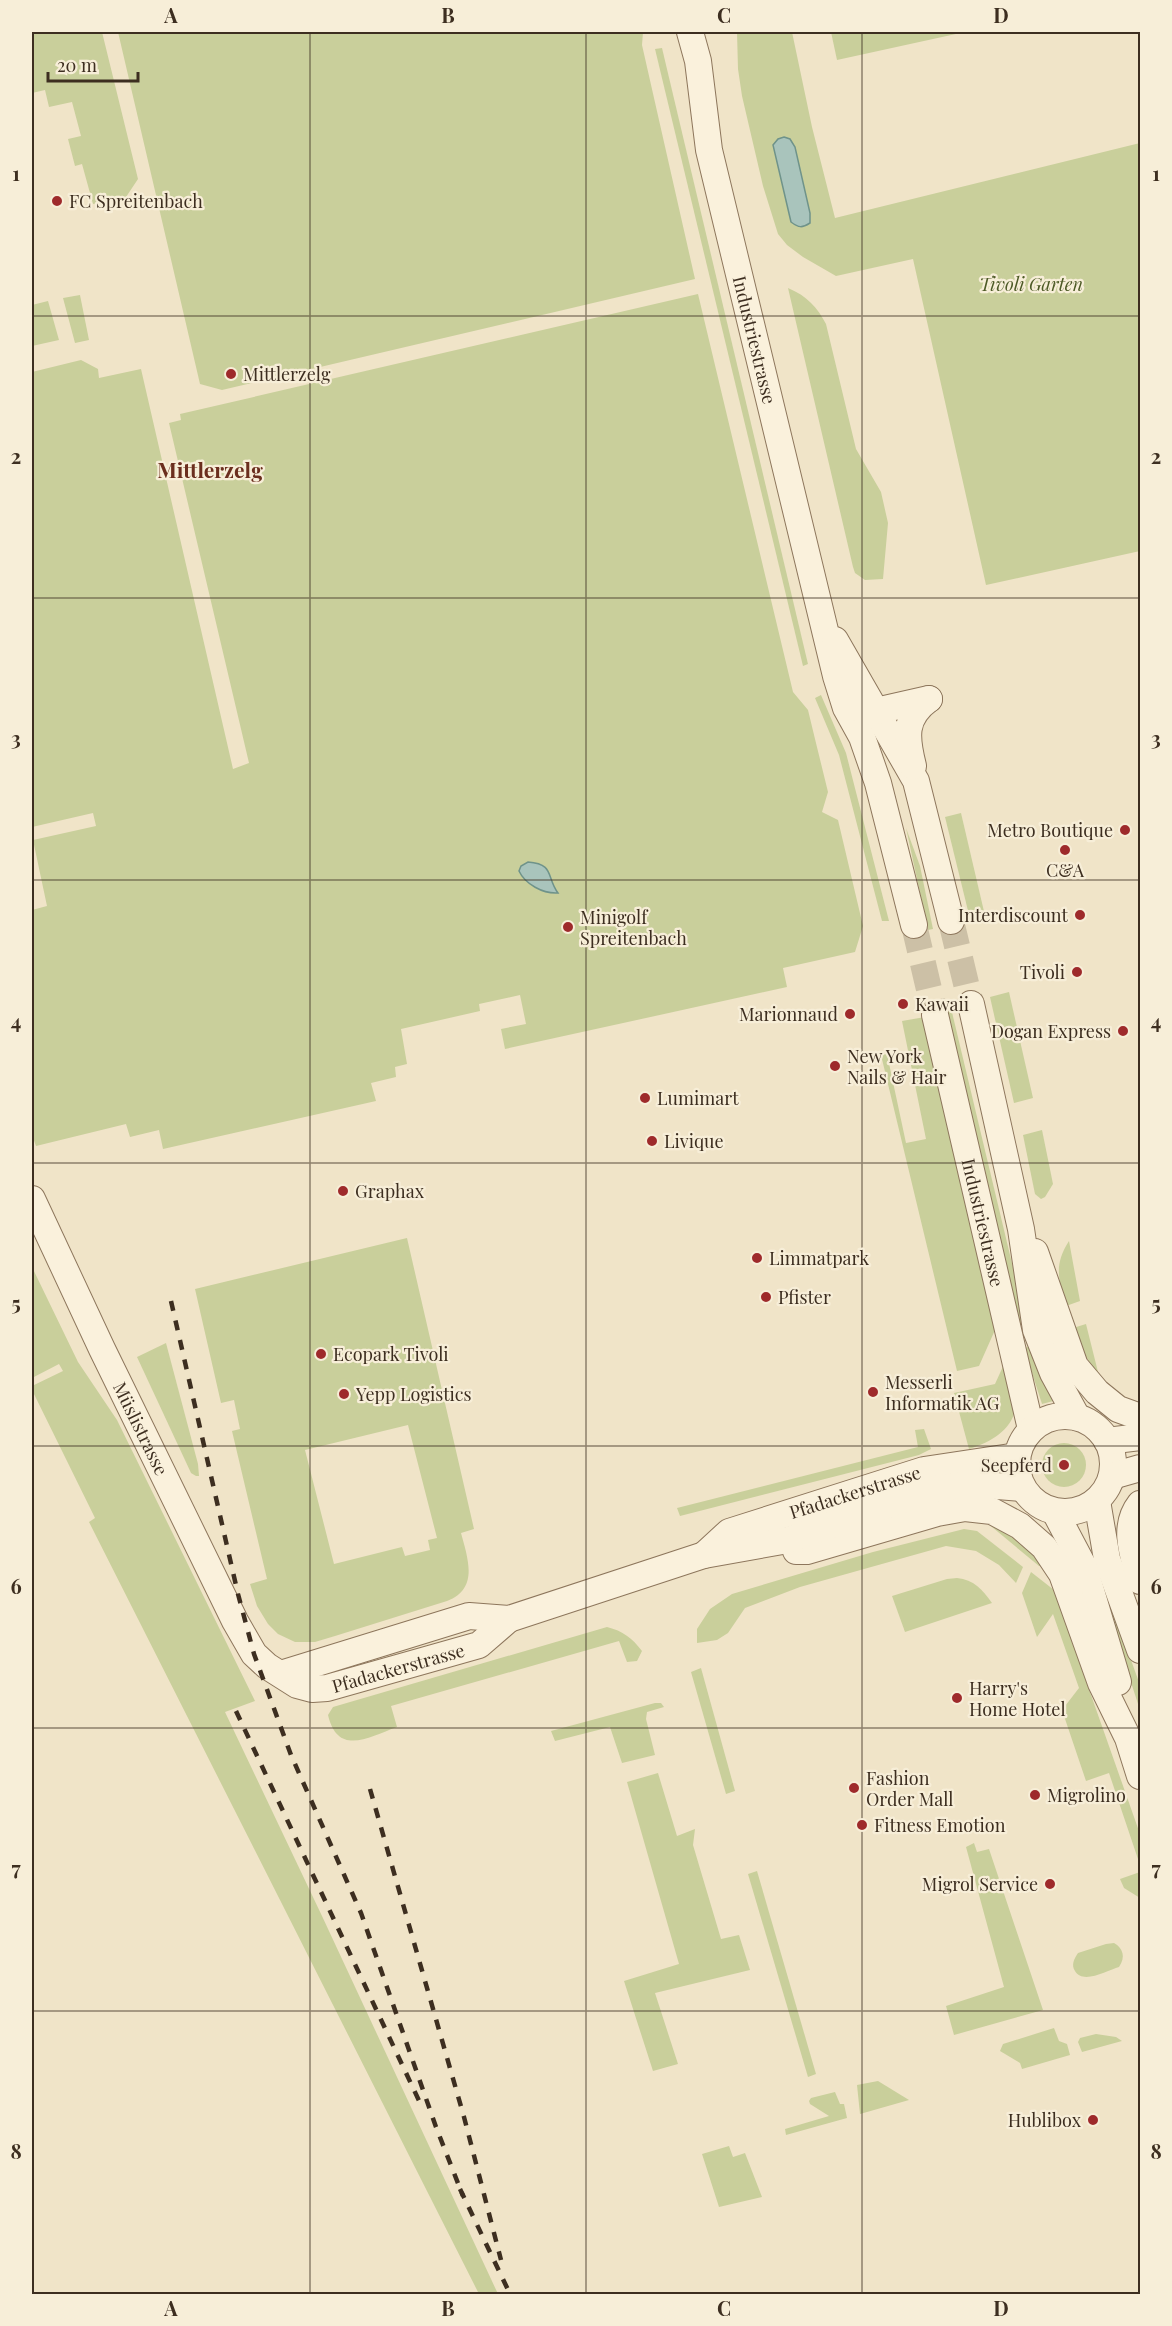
<svg xmlns="http://www.w3.org/2000/svg" width="1172" height="2326" font-family="'Playfair Display',serif">
	<rect width="100%" height="100%" fill="#f0e4c8"/>
	<!-- green -->
	<g fill="#c9cf9b" fill-rule="evenodd">
		<path d="M 32,32 L 102,32 L 138,179 L 126,197 L 93,204 L 82,164 L 75,166 L 68,139 L 81,136 L 72,102 L 49,107 L 45,90 L 32,93 Z"/>
		<path d="M 118,32 L 643,32 L 642,45 L 695,279 L 222,390 L 200,384 Z"/>
		<path d="M 737,32 L 792,32 L 812,127 L 835,218 L 1140,143 L 1140,551 L 986,585 L 913,259 L 836,276 L 803,257 L 787,245 L 778,234 L 763,186 L 742,96 L 738,69 Z"/>
		<path d="M 831,32 L 965,32 L 837,60 Z"/>
		<path d="M 662,48 L 808,664 L 803,666 L 655,49 Z"/>
		<path d="M 788,288 C 807,296 817,307 826,324 L 856,449 L 881,492 L 888,523 L 883,579 L 865,580 L 855,573 L 853,567 Z"/>
		<path d="M 698,294 L 793,692 L 808,710 L 815,739 L 828,792 L 822,812 L 838,820 L 863,926 L 855,952 L 783,968 L 787,987 L 505,1049 L 501,1029 L 526,1024 L 520,995 L 479,1004 L 480,1011 L 401,1029 L 407,1064 L 395,1067 L 396,1077 L 371,1083 L 376,1101 L 163,1149 L 159,1130 L 130,1137 L 126,1124 L 36,1146 L 32,1135 L 32,910 L 47,906 L 33,840 L 96,826 L 93,813 L 32,827 L 32,372 L 81,360 L 98,369 L 99,378 L 141,369 L 233,769 L 249,763 L 169,423 L 181,420 L 180,414 Z"/>
		<path d="M 80,295 L 89,340 L 75,343 L 63,298 Z"/>
		<path d="M 48,301 L 59,340 L 32,346 L 32,305 Z"/>
		<path d="M 821,695 L 846,753 L 889,921 L 882,921 L 839,755 L 815,698 Z"/>
		<path d="M 961,813 L 986,920 L 971,923 L 945,817 Z"/>
		<path d="M 906,828 L 920,866 L 933,929 L 928,930 Z"/>
		<path d="M 1009,992 L 1033,1098 L 1014,1103 L 990,997 Z"/>
		<path d="M 951,1008 L 1026,1322 L 1017,1324 L 943,1010 Z"/>
		<path d="M 925,1017 L 995,1330 L 979,1366 L 957,1371 L 881,1055 L 887,1054 L 906,1143 L 926,1139 L 902,1021 Z"/>
		<path d="M 1042,1130 L 1053,1184 L 1045,1197 L 1041,1199 L 1035,1194 L 1023,1135 Z"/>
		<path d="M 407,1238 L 474,1529 L 461,1533 C 468,1559 479,1589 447,1601 L 335,1636 L 315,1642 L 295,1642 L 278,1634 L 268,1624 L 257,1606 L 250,1584 L 267,1579 L 232,1431 L 240,1429 L 234,1400 L 221,1403 L 195,1289 ZM 408,1425 L 437,1538 L 428,1540 L 430,1550 L 405,1556 L 402,1547 L 334,1564 L 305,1450 Z"/>
		<path d="M 1069,1241 L 1080,1301 L 1066,1306 C 1059,1280 1053,1266 1069,1241 Z"/>
		<path d="M 32,1267 L 78,1362 L 117,1420 L 255,1701 L 225,1712 L 322,1916 L 498,2294 L 479,2294 L 89,1522 L 95,1518 L 32,1390 L 32,1386 L 63,1371 L 59,1364 L 32,1378 Z"/>
		<path d="M 1086,1324 L 1099,1376 L 1084,1354 L 1073,1328 Z"/>
		<path d="M 166,1343 L 198,1464 L 199,1476 L 196,1476 L 191,1473 L 137,1357 Z"/>
		<path d="M 1032,1346 L 1057,1400 L 1042,1404 L 1024,1348 Z"/>
		<path d="M 1005,1362 C 1008,1374 1017,1405 1014,1414 C 1008,1433 986,1444 969,1449 L 954,1393 L 995,1384 Z"/>
		<path d="M 924,1429 L 931,1449 L 919,1455 L 680,1516 L 677,1508 L 918,1447 L 915,1430 Z"/>
		<circle cx="1064" cy="1465" r="22"/>
		<path d="M 986,1522 L 1019,1540 L 1047,1568 L 1039,1566 Z"/>
		<path d="M 964,1529 L 977,1531 L 1023,1567 L 1016,1583 L 999,1565 L 976,1551 L 946,1546 L 800,1587 L 745,1608 L 728,1633 L 717,1640 L 697,1643 L 697,1629 L 710,1609 L 732,1594 L 873,1552 Z"/>
		<path d="M 1031,1572 L 1054,1590 L 1140,1834 L 1140,1865 L 1109,1773 L 1086,1781 L 1062,1710 L 1079,1688 L 1053,1614 L 1037,1637 L 1022,1593 Z"/>
		<path d="M 1101,1577 L 1140,1685 L 1140,1710 L 1105,1603 Z"/>
		<path d="M 957,1578 C 974,1580 982,1589 992,1603 L 905,1632 L 892,1596 L 947,1579 Z"/>
		<path d="M 607,1627 C 623,1631 632,1638 642,1651 L 637,1661 L 627,1662 L 619,1641 L 391,1706 L 397,1727 C 369,1737 338,1757 328,1715 L 333,1707 Z"/>
		<path d="M 701,1668 L 735,1791 L 726,1794 L 691,1672 Z"/>
		<path d="M 655,1703 L 661,1703 L 664,1707 L 647,1712 L 646,1719 L 655,1755 L 622,1763 L 610,1727 L 555,1741 L 551,1731 Z"/>
		<path d="M 658,1773 L 677,1836 L 695,1829 L 693,1845 L 721,1939 L 739,1935 L 750,1970 L 655,1993 L 678,2064 L 653,2071 L 624,1981 L 679,1964 L 627,1782 Z"/>
		<path d="M 974,1843 L 977,1852 L 989,1849 L 1043,2010 L 954,2035 L 946,2006 L 1004,1987 L 966,1847 Z"/>
		<path d="M 757,1871 L 816,2074 L 808,2077 L 748,1874 Z"/>
		<path d="M 1140,1872 L 1140,1898 L 1124,1888 L 1120,1879 Z"/>
		<path d="M 1114,1943 C 1123,1948 1126,1957 1119,1967 C 1108,1970 1083,1985 1075,1971 C 1071,1965 1074,1959 1078,1953 L 1106,1944 Z"/>
		<path d="M 1054,2028 L 1059,2041 L 1067,2044 L 1070,2055 L 1022,2069 L 1020,2063 L 1000,2051 L 1003,2044 Z"/>
		<path d="M 1096,2034 L 1116,2037 L 1122,2041 L 1082,2052 L 1078,2042 L 1080,2038 Z"/>
		<path d="M 878,2081 L 909,2100 L 860,2114 L 857,2085 Z"/>
		<path d="M 835,2092 L 840,2104 L 844,2104 L 847,2118 L 786,2135 L 785,2129 L 829,2116 L 810,2104 L 809,2101 L 811,2098 Z"/>
		<path d="M 729,2146 L 733,2157 L 745,2153 L 762,2197 L 719,2207 L 702,2154 Z"/>
	</g>
	<!-- water -->
	<g fill="#a9c4bc" stroke="#6f938a" stroke-width="1.5">
		<path d="M 784,137 L 790,139 L 795,147 L 810,213 L 810,223 C 802,228 799,228 791,222 L 773,145 L 778,139 Z"/>
		<path d="M 528,862 C 555,864 546,877 558,893 C 543,894 525,884 519,871 L 521,866 Z"/>
	</g>
	<g fill="none" stroke-linecap="round" stroke-linejoin="round">
		<!-- street-tunnel -->
		<g stroke="#ccc0a6" stroke-width="26" stroke-dasharray="26 13" stroke-linecap="butt">
			<path d="M 951,921 L 971,1004"/>
			<path d="M 914,925 L 935,1015"/>
		</g>
		<!-- street casing -->
		<g stroke="#8d765c" stroke-width="28">
			<g id="street">
				<path id="s1" d="M 690,32 L 698,61 L 709,150 L 836,676 L 846,708 L 862,737 L 878,783 L 914,925"/>
				<path d="M 835,640 L 916,781 L 951,921"/>
				<path d="M 860,709 L 876,711 L 929,699"/>
				<path d="M 913,766 C 906,738 903,718 929,699"/>
				<path d="M 971,1004 L 1021,1229 L 1036,1330 L 1053,1373 L 1077,1417"/>
				<path id="s2" d="M 935,1015 L 1031,1429"/>
				<path id="s3" d="M 32,1199 L 102,1349 L 235,1621 L 254,1654 L 267,1666 L 297,1685 L 312,1689 L 327,1688 L 479,1645 L 509,1619"/>
				<path d="M 1035,1252 L 1075,1366 L 1097,1392 L 1118,1409 L 1140,1417"/>
				<circle cx="1065" cy="1464" r="48"/>
				<path d="M 1107,1441 L 1140,1437"/>
				<path d="M 1112,1476 L 1140,1468"/>
				<path d="M 1097,1501 L 1107,1559 L 1140,1650"/>
				<path d="M 1140,1504 C 1122,1527 1133,1555 1140,1581"/>
				<path d="M 1055,1512 L 1084,1567 L 1118,1682"/>
				<path d="M 796,1551 L 807,1551 L 937,1513 L 965,1508 L 992,1511 L 1020,1526 L 1044,1547 L 1062,1574 L 1101,1683 L 1128,1738 L 1140,1776"/>
				<path id="s4" d="M 704,1555 L 729,1532 L 924,1470 L 1017,1456"/>
				<path d="M 281,1674 L 469,1616 L 509,1619 L 704,1555 L 788,1540 L 930,1490 L 959,1485 L 985,1485 L 1022,1488"/>
			</g>
		</g>
		<!-- street -->
		<use href="#street" stroke="#faf1dc" stroke-width="26"/>
		<!-- rail -->
		<g stroke="#3d2e20" stroke-width="4.5" stroke-dasharray="10 10" stroke-linecap="butt">
			<path d="M 171,1301 L 238,1594 L 254,1654 L 291,1755 L 361,1913 L 436,2127 L 463,2196"/>
			<path d="M 236,1711 L 422,2107"/>
			<path d="M 370,1789 L 464,2117 L 501,2260"/>
			<path d="M 460,2189 L 510,2294"/>
		</g>
	</g>
	<!-- grid -->
	<path fill="none" stroke="#3d2e20" stroke-width="1.5" stroke-opacity="0.55" d="M 310,32 L 310,2294M 586,32 L 586,2294M 862,32 L 862,2294M 32,316 L 1140,316M 32,598 L 1140,598M 32,880 L 1140,880M 32,1163 L 1140,1163M 32,1446 L 1140,1446M 32,1728 L 1140,1728M 32,2011 L 1140,2011"/>
	<!-- markers -->
	<g fill="#9e2a2b" stroke="#f7eed8" stroke-width="2">
		<circle cx="57" cy="201" r="6"/>
		<circle cx="231" cy="374" r="6"/>
		<circle cx="1125" cy="830" r="6"/>
		<circle cx="1065" cy="850" r="6"/>
		<circle cx="1080" cy="915" r="6"/>
		<circle cx="568" cy="927" r="6"/>
		<circle cx="1077" cy="972" r="6"/>
		<circle cx="903" cy="1004" r="6"/>
		<circle cx="850" cy="1014" r="6"/>
		<circle cx="1123" cy="1031" r="6"/>
		<circle cx="835" cy="1066" r="6"/>
		<circle cx="645" cy="1098" r="6"/>
		<circle cx="652" cy="1141" r="6"/>
		<circle cx="343" cy="1191" r="6"/>
		<circle cx="757" cy="1258" r="6"/>
		<circle cx="766" cy="1297" r="6"/>
		<circle cx="321" cy="1354" r="6"/>
		<circle cx="873" cy="1392" r="6"/>
		<circle cx="344" cy="1394" r="6"/>
		<circle cx="1064" cy="1465" r="6"/>
		<circle cx="957" cy="1698" r="6"/>
		<circle cx="854" cy="1788" r="6"/>
		<circle cx="1035" cy="1795" r="6"/>
		<circle cx="862" cy="1825" r="6"/>
		<circle cx="1050" cy="1884" r="6"/>
		<circle cx="1093" cy="2120" r="6"/>
	</g>
	<g text-anchor="middle" dominant-baseline="central" stroke-width="4.5" stroke-linejoin="round" paint-order="stroke">
		<!-- poi labels -->
		<g font-size="18" fill="#3d2e20" stroke="#f7eed8" text-anchor="start">
			<text x="69" y="201">FC Spreitenbach</text>
			<text x="243" y="374">Mittlerzelg</text>
			<text x="1113" y="830" text-anchor="end">Metro Boutique</text>
			<text x="1065" y="870" text-anchor="middle">C&amp;A</text>
			<text x="1068" y="915" text-anchor="end">Interdiscount</text>
			<text x="580" y="917">Minigolf<tspan x="580" dy="21">Spreitenbach</tspan></text>
			<text x="1065" y="972" text-anchor="end">Tivoli</text>
			<text x="915" y="1004">Kawaii</text>
			<text x="838" y="1014" text-anchor="end">Marionnaud</text>
			<text x="1111" y="1031" text-anchor="end">Dogan Express</text>
			<text x="847" y="1056">New York<tspan x="847" dy="21">Nails &amp; Hair</tspan></text>
			<text x="657" y="1098">Lumimart</text>
			<text x="664" y="1141">Livique</text>
			<text x="355" y="1191">Graphax</text>
			<text x="769" y="1258">Limmatpark</text>
			<text x="778" y="1297">Pfister</text>
			<text x="333" y="1354">Ecopark Tivoli</text>
			<text x="885" y="1382">Messerli<tspan x="885" dy="21">Informatik AG</tspan></text>
			<text x="356" y="1394">Yepp Logistics</text>
			<text x="1052" y="1465" text-anchor="end">Seepferd</text>
			<text x="969" y="1688">Harry's<tspan x="969" dy="21">Home Hotel</tspan></text>
			<text x="866" y="1778">Fashion<tspan x="866" dy="21">Order Mall</tspan></text>
			<text x="1047" y="1795">Migrolino</text>
			<text x="874" y="1825">Fitness Emotion</text>
			<text x="1038" y="1884" text-anchor="end">Migrol Service</text>
			<text x="1081" y="2120" text-anchor="end">Hublibox</text>
		</g>
		<!-- park labels -->
		<g font-size="18" font-style="italic" fill="#4d5a26" stroke="#f7eed8">
			<text x="1031" y="284">Tivoli Garten</text>
		</g>
		<!-- street labels -->
		<g font-size="18" fill="#3d2e20" stroke="#f7eed8">
			<text stroke="none"><textPath href="#s1" startOffset="315">Industriestrasse</textPath></text>
			<text stroke="none"><textPath href="#s2" startOffset="213">Industriestrasse</textPath></text>
			<text stroke="none"><textPath href="#s3" startOffset="254">Müslistrasse</textPath></text>
			<text stroke="none"><textPath href="#s4" startOffset="166">Pfadackerstrasse</textPath></text>
			<text stroke="none"><textPath href="#s3" startOffset="664">Pfadackerstrasse</textPath></text>
		</g>
		<!-- quarter labels -->
		<g font-size="21" font-weight="bold" fill="#6b2e1e" stroke="#f7eed8">
			<text x="210" y="469">Mittlerzelg</text>
		</g>
	</g>
	<!-- border -->
	<rect width="1172" height="2326" fill="none" stroke="#f7eed8" stroke-width="66"/>
	<!-- scale -->
	<path d="M48 72v9h90v-9" fill="none" stroke="#3d2e20" stroke-width="3"/>
	<text x="57" y="72" font-size="18" fill="#3d2e20" stroke="#f7eed8" stroke-width="4.5" paint-order="stroke">20 m</text>
	<rect x="33" y="33" width="1106" height="2260" fill="none" stroke="#3d2e20" stroke-width="2"/>
	<g font-size="20" text-anchor="middle" font-weight="bold" fill="#3d2e20">
		<text x="171" y="23">A</text>
		<text x="448" y="23">B</text>
		<text x="724" y="23">C</text>
		<text x="1001" y="23">D</text>
		<text x="16" y="181">1</text>
		<text x="1156" y="181">1</text>
		<text x="16" y="464">2</text>
		<text x="1156" y="464">2</text>
		<text x="16" y="746">3</text>
		<text x="1156" y="746">3</text>
		<text x="16" y="1029">4</text>
		<text x="1156" y="1029">4</text>
		<text x="16" y="1311">5</text>
		<text x="1156" y="1311">5</text>
		<text x="16" y="1594">6</text>
		<text x="1156" y="1594">6</text>
		<text x="16" y="1876">7</text>
		<text x="1156" y="1876">7</text>
		<text x="16" y="2159">8</text>
		<text x="1156" y="2159">8</text>
		<text x="171" y="2316">A</text>
		<text x="448" y="2316">B</text>
		<text x="724" y="2316">C</text>
		<text x="1001" y="2316">D</text>
	</g>
</svg>
